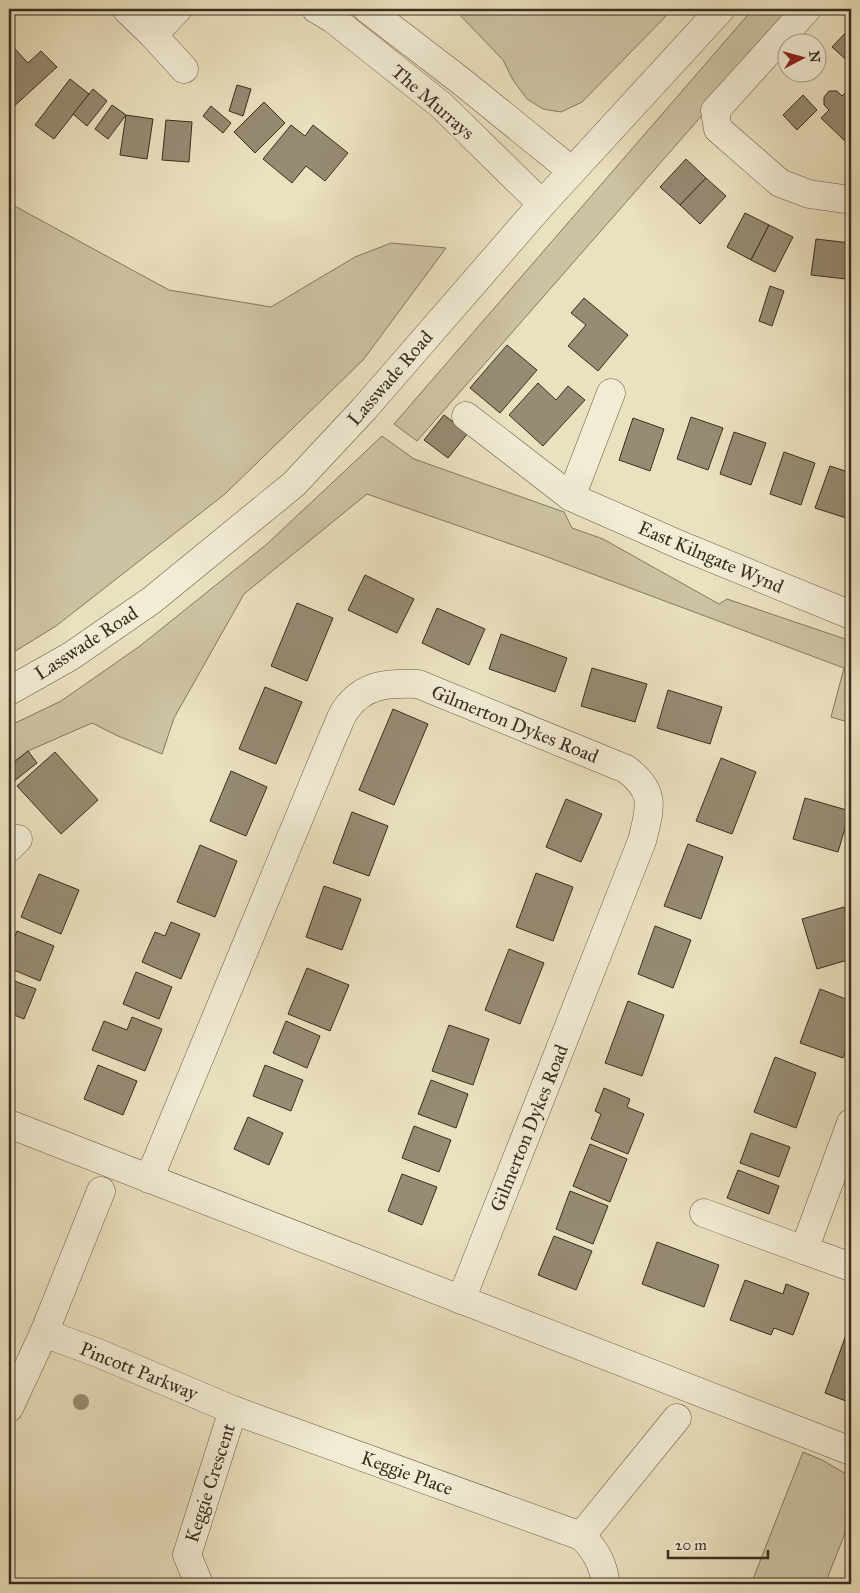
<svg xmlns="http://www.w3.org/2000/svg" width="860" height="1593" font-family="'IM FELL Great Primer',serif">
	<rect width="100%" height="100%" fill="#ebe1bf"/>
	<filter id="stains"><feTurbulence type="fractalNoise" baseFrequency=".004" numOctaves="4"/><feColorMatrix values="0 0 0 0 .2 0 0 0 0 .09 0 0 0 0 .02 0 0 0 .5 -.17"/></filter>
	<radialGradient id="worn" r=".72"><stop offset=".6" stop-color="#630" stop-opacity="0"/><stop offset="1" stop-color="#630" stop-opacity=".3"/></radialGradient>
	<!-- green -->
	<g fill="#cdc3a4" stroke="#837862">
		<path d="M 462,9 L 673,9 L 582,102 L 561,112 L 543,109 L 527,99 L 513,80 L 503,60 L 458,13 Z"/>
		<path d="M 753,9 L 795,9 L 417,441 L 394,424 Z"/>
		<path d="M 9,203 L 169,290 L 271,307 L 355,257 L 391,243 L 446,248 L 363,360 L 225,494 L 56,626 L 9,655 Z"/>
		<path d="M 382,436 L 414,459 L 564,512 L 572,528 L 603,539 L 719,604 L 727,599 L 851,641 L 851,723 L 831,717 L 844,668 L 539,554 L 367,494 L 244,594 L 174,718 L 162,754 L 118,736 L 92,723 L 28,751 L 9,766 L 9,726 L 61,701 L 140,646 L 267,544 Z"/>
		<path d="M 803,1452 L 822,1460 L 851,1477 L 851,1518 L 825,1584 L 751,1584 Z"/>
	</g>
	<!-- building -->
	<g fill="#968b73" stroke="#392e20">
		<path d="M 851,27 L 851,64 L 832,47 Z"/>
		<path d="M 14,48 L 28,63 L 41,51 L 57,67 L 11,109 L 9,107 L 9,53 Z"/>
		<path d="M 70,79 L 89,94 L 54,139 L 35,125 Z"/>
		<path d="M 237,85 L 251,89 L 243,116 L 229,111 Z"/>
		<path d="M 93,89 L 107,101 L 87,126 L 73,114 Z"/>
		<path d="M 848,90 L 851,94 L 851,134 L 845,141 L 821,118 L 829,110 L 824,105 L 824,97 L 829,91 L 837,91 L 842,96 Z"/>
		<path d="M 803,95 L 817,110 L 797,130 L 783,115 Z"/>
		<path d="M 264,102 L 285,123 L 255,153 L 234,132 Z"/>
		<path d="M 112,105 L 126,115 L 108,139 L 95,129 Z"/>
		<path d="M 211,106 L 231,123 L 223,133 L 203,116 Z"/>
		<path d="M 126,115 L 153,119 L 147,159 L 120,155 Z"/>
		<path d="M 166,120 L 192,122 L 189,162 L 162,160 Z"/>
		<path d="M 291,125 L 305,136 L 313,125 L 348,153 L 325,181 L 306,166 L 292,183 L 263,159 Z"/>
		<path d="M 851,134 L 851,147 L 845,141 Z"/>
		<path d="M 686,159 L 706,178 L 680,205 L 660,187 Z"/>
		<path d="M 706,178 L 726,196 L 700,224 L 680,205 Z"/>
		<path d="M 745,213 L 769,225 L 751,260 L 727,247 Z"/>
		<path d="M 769,225 L 793,237 L 775,272 L 751,260 Z"/>
		<path d="M 816,239 L 850,243 L 846,279 L 811,275 Z"/>
		<path d="M 850,243 L 851,243 L 851,280 L 846,279 Z"/>
		<path d="M 770,286 L 784,291 L 772,326 L 759,321 Z"/>
		<path d="M 584,298 L 628,335 L 598,371 L 568,346 L 586,325 L 571,313 Z"/>
		<path d="M 507,345 L 537,370 L 500,413 L 470,388 Z"/>
		<path d="M 538,383 L 556,400 L 568,386 L 585,400 L 543,446 L 509,415 Z"/>
		<path d="M 444,415 L 468,433 L 448,458 L 424,440 Z"/>
		<path d="M 691,417 L 723,428 L 708,470 L 677,459 Z"/>
		<path d="M 633,418 L 664,429 L 650,471 L 619,460 Z"/>
		<path d="M 734,432 L 766,443 L 751,485 L 720,474 Z"/>
		<path d="M 784,452 L 815,463 L 801,505 L 770,494 Z"/>
		<path d="M 830,466 L 851,473 L 851,504 L 846,518 L 815,508 Z"/>
		<path d="M 365,575 L 414,599 L 397,633 L 348,610 Z"/>
		<path d="M 297,603 L 333,618 L 307,681 L 271,666 Z"/>
		<path d="M 437,608 L 485,629 L 469,665 L 422,643 Z"/>
		<path d="M 501,634 L 567,658 L 555,692 L 489,669 Z"/>
		<path d="M 592,668 L 647,684 L 635,722 L 581,706 Z"/>
		<path d="M 265,687 L 302,702 L 276,764 L 239,749 Z"/>
		<path d="M 668,690 L 722,707 L 710,744 L 657,728 Z"/>
		<path d="M 393,709 L 428,724 L 394,805 L 359,790 Z"/>
		<path d="M 28,751 L 37,763 L 13,782 L 9,776 L 9,766 Z"/>
		<path d="M 55,752 L 98,800 L 61,834 L 17,786 Z"/>
		<path d="M 721,758 L 756,772 L 732,834 L 696,821 Z"/>
		<path d="M 231,771 L 267,787 L 246,836 L 210,821 Z"/>
		<path d="M 805,798 L 850,811 L 838,852 L 793,839 Z"/>
		<path d="M 566,799 L 602,814 L 581,862 L 546,847 Z"/>
		<path d="M 352,812 L 388,826 L 369,876 L 333,863 Z"/>
		<path d="M 688,844 L 723,857 L 701,919 L 664,906 Z"/>
		<path d="M 200,845 L 237,861 L 215,917 L 177,902 Z"/>
		<path d="M 536,873 L 573,887 L 553,941 L 516,927 Z"/>
		<path d="M 39,874 L 79,890 L 61,934 L 21,917 Z"/>
		<path d="M 324,886 L 361,899 L 342,950 L 306,937 Z"/>
		<path d="M 844,907 L 851,933 L 851,959 L 817,969 L 802,919 Z"/>
		<path d="M 171,922 L 200,934 L 181,979 L 142,962 L 155,932 L 165,936 Z"/>
		<path d="M 655,926 L 691,940 L 673,988 L 638,974 Z"/>
		<path d="M 17,931 L 54,946 L 40,981 L 9,968 L 9,953 Z"/>
		<path d="M 509,949 L 544,963 L 520,1024 L 485,1010 Z"/>
		<path d="M 307,968 L 349,985 L 330,1031 L 288,1014 Z"/>
		<path d="M 136,972 L 172,987 L 159,1019 L 123,1004 Z"/>
		<path d="M 9,979 L 36,989 L 24,1019 L 9,1013 Z"/>
		<path d="M 820,989 L 851,1001 L 851,1036 L 843,1058 L 800,1043 Z"/>
		<path d="M 628,1001 L 664,1015 L 642,1076 L 605,1063 Z"/>
		<path d="M 132,1017 L 162,1029 L 145,1071 L 92,1050 L 104,1021 L 127,1030 Z"/>
		<path d="M 286,1021 L 320,1036 L 307,1068 L 273,1053 Z"/>
		<path d="M 449,1025 L 489,1039 L 473,1085 L 432,1071 Z"/>
		<path d="M 9,1038 L 15,1040 L 9,1055 Z"/>
		<path d="M 775,1057 L 816,1073 L 796,1128 L 754,1112 Z"/>
		<path d="M 98,1065 L 137,1081 L 123,1115 L 84,1099 Z"/>
		<path d="M 265,1065 L 303,1080 L 291,1111 L 253,1096 Z"/>
		<path d="M 431,1080 L 468,1094 L 456,1128 L 418,1114 Z"/>
		<path d="M 604,1088 L 630,1099 L 627,1107 L 644,1114 L 628,1154 L 591,1139 L 601,1114 L 595,1111 Z"/>
		<path d="M 248,1117 L 283,1133 L 269,1165 L 234,1149 Z"/>
		<path d="M 414,1126 L 451,1140 L 439,1172 L 402,1158 Z"/>
		<path d="M 751,1133 L 790,1147 L 779,1177 L 740,1163 Z"/>
		<path d="M 590,1144 L 627,1159 L 610,1202 L 573,1186 Z"/>
		<path d="M 738,1170 L 779,1186 L 769,1214 L 727,1198 Z"/>
		<path d="M 402,1174 L 437,1187 L 422,1225 L 388,1211 Z"/>
		<path d="M 570,1191 L 608,1206 L 593,1244 L 556,1229 Z"/>
		<path d="M 554,1236 L 592,1251 L 576,1290 L 538,1275 Z"/>
		<path d="M 657,1242 L 719,1265 L 704,1307 L 642,1284 Z"/>
		<path d="M 745,1280 L 783,1294 L 786,1284 L 809,1293 L 793,1335 L 774,1328 L 771,1335 L 730,1320 Z"/>
		<path d="M 851,1321 L 851,1403 L 825,1393 Z"/>
	</g>
	<g fill="none" stroke-linecap="round" stroke-linejoin="round">
		<!-- minor casing -->
		<g stroke="#665b48" stroke-width="29">
			<g id="minor">
				<path d="M 126,9 L 153,35 L 178,9"/>
				<path d="M 316,9 L 333,19 L 441,105 L 542,204"/>
				<path d="M 367,9 L 461,81 L 572,171"/>
				<path d="M 807,9 L 715,111 L 718,129 L 780,183 L 809,194 L 851,200"/>
				<path d="M 153,35 L 184,69"/>
				<path d="M 466,416 L 571,497 L 680,545 L 851,615"/>
				<path d="M 571,497 L 611,393"/>
				<path d="M 9,848 L 18,839"/>
				<path d="M 851,1123 L 804,1250 L 851,1267"/>
				<path d="M 9,1124 L 851,1451"/>
				<path d="M 149,1179 L 334,734 C 338,726 341,716 346,709 C 365,683 390,683 418,684 L 626,769 C 657,792 650,808 642,841 L 461,1300"/>
				<path d="M 704,1213 L 804,1250"/>
				<path d="M 44,1333 L 98,1353 L 233,1410 L 581,1536 L 677,1418"/>
				<path d="M 9,1408 L 44,1333 L 101,1191"/>
				<path d="M 581,1536 C 596,1550 603,1564 606,1584"/>
				<path d="M 199,1584 L 187,1555 L 233,1410"/>
			</g>
		</g>
		<!-- tertiary casing -->
		<g stroke="#665b48" stroke-width="29">
			<path id="tertiary" d="M 9,691 L 71,656 L 152,600 L 294,484 L 364,409 L 542,204 L 721,9"/>
		</g>
		<!-- minor -->
		<use href="#minor" stroke="#f2ecd5" stroke-width="28"/>
		<!-- tertiary -->
		<use href="#tertiary" stroke="#f2ecd5" stroke-width="28"/>
	</g>
	<!-- trees -->
	<circle fill="#9a8f76" cx="81" cy="1402" r="8"/>
	<g text-anchor="middle" dominant-baseline="central" stroke-width="4.5" stroke-linejoin="round" paint-order="stroke">
		<!-- street labels -->
		<g font-size="19" fill="#392e20" stroke="#f2ecd5">
			<text transform="translate(433 102) rotate(41)">The Murrays</text>
			<text transform="translate(390 378) rotate(-49)">Lasswade Road</text>
			<text transform="translate(711 557) rotate(23)">East Kilngate Wynd</text>
			<text transform="translate(86 643) rotate(-33)">Lasswade Road</text>
			<text transform="translate(515 724) rotate(22)">Gilmerton Dykes Road</text>
			<text transform="translate(529 1128) rotate(-68)">Gilmerton Dykes Road</text>
			<text transform="translate(139 1371) rotate(22)">Pincott Parkway</text>
			<text transform="translate(407 1473) rotate(20)">Keggie Place</text>
			<text transform="translate(210 1483) rotate(-72)">Keggie Crescent</text>
		</g>
	</g>
	<!-- margin -->
	<rect width="860" height="1593" fill="none" stroke="#ebe1bf" stroke-width="30"/>
	<rect x="10" y="10" width="840" height="1573" fill="none" stroke="#392e20" stroke-width="2.5"/>
	<rect x="15" y="15" width="830" height="1563" fill="none" stroke="#392e20"/>
	<!-- north arrow -->
	<g transform="translate(802 58) rotate(84)"><circle r="24" fill="#f2ecd5" stroke="#a8a08d"/>
	<path d="M0-4L9 19L0 12L-9 19Z" fill="#8f2418"/>
	<text y="-8" font-size="14" font-weight="bold" text-anchor="middle" fill="#392e20">N</text>
	</g>
	<!-- scale -->
	<path d="M668 1550v8h100v-8" fill="none" stroke="#392e20" stroke-width="2.5"/>
	<text x="675" y="1550" font-size="15" fill="#392e20" stroke="#f2ecd5" stroke-width="4" paint-order="stroke">20 m</text>
	<rect width="100%" height="100%" filter="url(#stains)"/>
	<rect width="100%" height="100%" fill="url(#worn)"/>
</svg>
